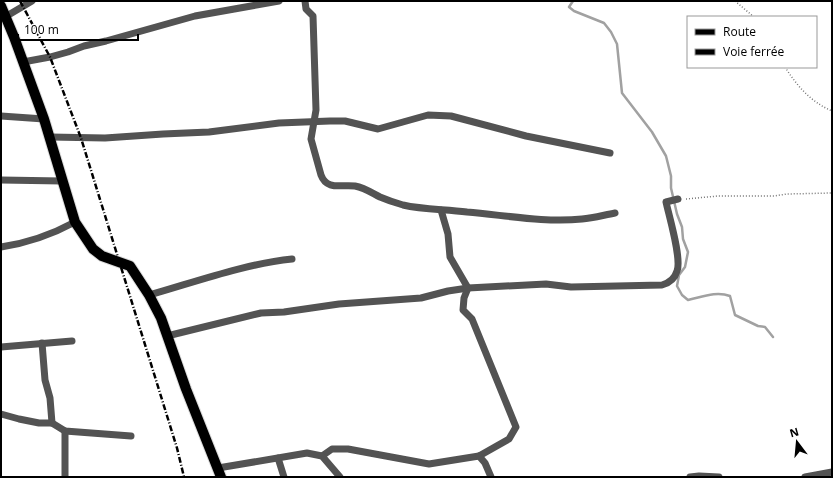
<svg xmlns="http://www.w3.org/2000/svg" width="833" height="478" font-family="'Open Sans',sans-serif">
	<rect width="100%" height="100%" fill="#fff"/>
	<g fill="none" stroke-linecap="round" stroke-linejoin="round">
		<!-- stream -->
		<path stroke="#a1a1a1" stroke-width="2.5" d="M 573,1 L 569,7 L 574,11 L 604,23 L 611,32 L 617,44 L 622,93 L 652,132 L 666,156 L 671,176 L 671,188 L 677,214 L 682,227 L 683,239 L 688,252 L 685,267 L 679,275 L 677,286 L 682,295 L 688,300 C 702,297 716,291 730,296 L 735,315 L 758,326 L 765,327 L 773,337"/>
		<!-- primary casing -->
		<g stroke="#dbdbdb" stroke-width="12">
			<path id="primary" d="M 1,6 L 14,37 L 44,119 L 75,222 L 93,249 L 102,256 L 130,266 L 149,295 L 161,318 L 186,389 L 221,477"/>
		</g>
		<!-- path -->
		<g stroke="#757575" stroke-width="1.5" stroke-dasharray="1 2" stroke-linecap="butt">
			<path d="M 735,1 L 754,17"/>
			<path d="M 785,67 C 797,86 811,102 832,111"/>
			<path d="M 686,199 L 718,196 L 774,196 L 787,194 L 832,193"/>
		</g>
		<!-- street -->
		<g stroke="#535353" stroke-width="7">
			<path d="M 305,1 L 306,9 L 313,16 L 316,110 L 311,139 L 321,175 C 327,191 342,184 355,186 C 365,188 372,193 380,197 C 387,200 396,203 403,205 C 424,210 446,209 467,212 C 504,215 545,223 582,219 C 593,218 604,215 615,213"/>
			<path d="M 1,17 L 5,17 L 32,1"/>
			<path d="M 23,62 L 50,57 L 68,52 L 84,46 L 106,41 L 195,16 L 279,1"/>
			<path d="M 1,116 L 44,119"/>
			<path d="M 50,137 L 105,138 L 163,134 L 209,132 L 279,123 L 330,121 L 345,121 L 378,129 L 428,115 L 451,116 L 526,136 L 610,153"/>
			<path d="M 1,180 L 62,181"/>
			<path d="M 1,247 C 28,243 51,235 75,222"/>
			<path d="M 149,295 C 195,282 244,264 292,259"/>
			<path d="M 167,336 L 261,313 L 284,312 L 339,304 L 421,298 L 448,291 L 468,288 L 546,284 L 571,287 L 662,285 C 669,283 675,278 677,271 C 682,259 669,216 666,202 L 678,199"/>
			<path d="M 42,343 L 45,380 L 50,398 L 52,423"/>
			<path d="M 1,347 L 72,341"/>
			<path d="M 1,414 L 19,419 L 39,423 L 52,423 L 65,431 L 131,436"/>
			<path d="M 65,431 L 65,477"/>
			<path d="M 322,456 L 332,449 L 348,449 L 429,464 L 479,456 L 509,439 L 516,427 L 472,319 L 463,310 L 464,298 L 468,288 L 450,257 L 448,234 L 441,210"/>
			<path d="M 479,456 L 485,463 L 491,477"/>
			<path d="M 278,458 L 284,477"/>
			<path d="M 218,468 L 307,453 L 322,456 L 340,477"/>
			<path d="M 690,477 L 699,476 L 719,477"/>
			<path d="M 805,477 L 832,472"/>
		</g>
		<!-- primary -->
		<use href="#primary" stroke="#000" stroke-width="10"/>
		<!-- rail -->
		<path stroke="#000" stroke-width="2.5" stroke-dasharray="6 2 1 2" stroke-linecap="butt" d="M 20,1 L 50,57 L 81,138 L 177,448 L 184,477"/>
	</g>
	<!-- border -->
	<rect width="833" height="478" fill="none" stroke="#000000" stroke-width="4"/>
	<!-- legend -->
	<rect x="687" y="16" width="130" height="52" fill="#ffffff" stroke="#999999"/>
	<rect x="695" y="29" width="20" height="6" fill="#000000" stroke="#999999"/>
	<text x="723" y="36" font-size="12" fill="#000000">Route</text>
	<rect x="695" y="49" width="20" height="6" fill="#000000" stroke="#999999"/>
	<text x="723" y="56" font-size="12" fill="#000000">Voie ferrée</text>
	<!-- north arrow -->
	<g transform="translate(797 442) rotate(344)" stroke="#ffffff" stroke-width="3" paint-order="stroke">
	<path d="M0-3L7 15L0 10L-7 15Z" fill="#000000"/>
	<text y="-6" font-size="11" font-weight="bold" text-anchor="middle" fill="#000000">N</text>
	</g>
	<!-- scale -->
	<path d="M18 34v6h120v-6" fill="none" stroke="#000000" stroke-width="2"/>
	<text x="24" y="34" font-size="12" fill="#000000" stroke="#ffffff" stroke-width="3" paint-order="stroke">100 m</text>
</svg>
